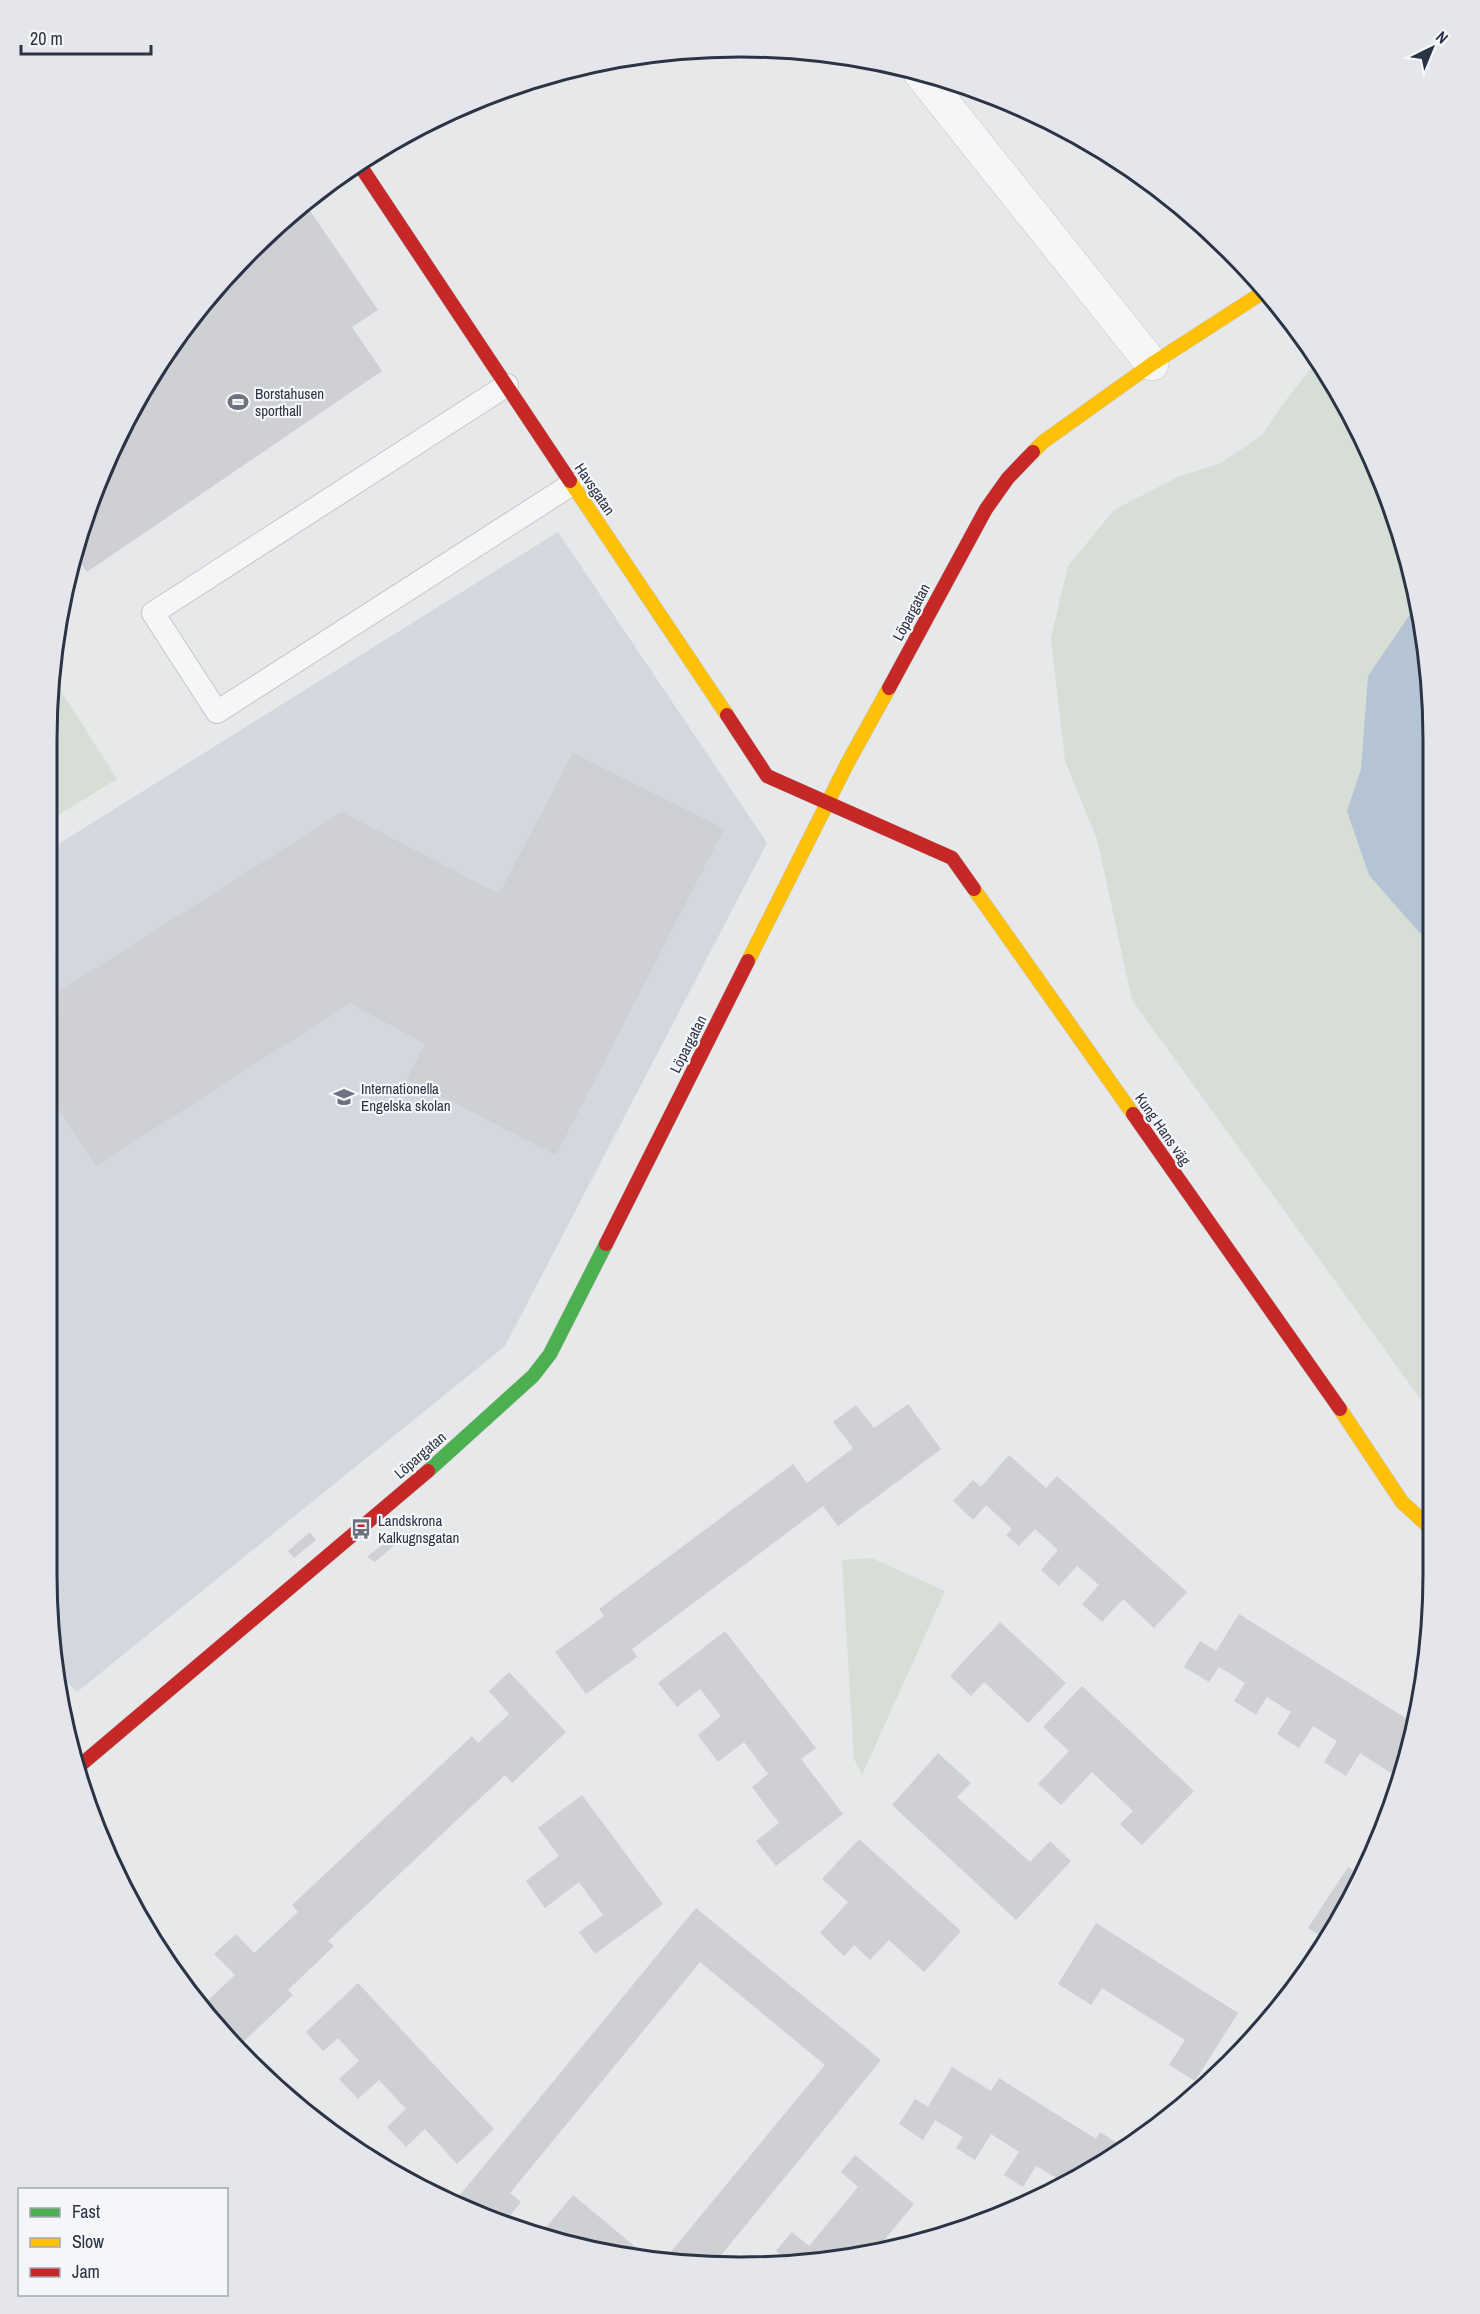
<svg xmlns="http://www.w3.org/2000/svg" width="1480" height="2314" font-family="'Archivo Narrow',sans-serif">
	<rect width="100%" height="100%" fill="#e6e8ea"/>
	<!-- built -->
	<path fill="#d4d7dd" d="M 558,532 L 767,843 L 505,1346 L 77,1692 L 54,1670 L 52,1665 L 52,848 Z"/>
	<!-- green -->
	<g fill="#d6ded6">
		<path d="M 1317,361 L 1362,433 L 1410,560 L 1432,695 L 1429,1411 L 1132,1000 L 1097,839 L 1065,761 L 1051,638 L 1068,566 L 1114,510 L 1178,477 L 1221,463 L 1261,436 L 1289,396 Z"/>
		<path d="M 52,677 L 117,779 L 52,819 Z"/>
		<path d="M 872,1558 L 945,1591 L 862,1775 L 854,1759 L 842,1560 Z"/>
	</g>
	<!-- water -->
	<path fill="#b4c4d5" d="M 1417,604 L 1432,695 L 1431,942 L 1418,931 L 1369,875 L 1347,811 L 1361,769 L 1368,676 Z"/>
	<!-- building -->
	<g fill="#ced0d3">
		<path d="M 304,202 L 378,310 L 352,327 L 382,371 L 87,572 L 73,552 L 118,434 L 218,283 Z"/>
		<path d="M 573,753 L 724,829 L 556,1155 L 407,1079 L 425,1044 L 350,1003 L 96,1166 L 52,1098 L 52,996 L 342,812 L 499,894 Z"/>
		<path d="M 908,1404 L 941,1449 L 838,1526 L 823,1506 L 632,1649 L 637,1657 L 586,1694 L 555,1652 L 604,1616 L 599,1609 L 793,1464 L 807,1483 L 853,1448 L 833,1422 L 856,1405 L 874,1428 Z"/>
		<path d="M 1009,1455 L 1046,1488 L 1057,1476 L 1187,1592 L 1154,1628 L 1123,1599 L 1102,1622 L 1082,1604 L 1099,1585 L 1077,1566 L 1059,1586 L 1041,1570 L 1058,1550 L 1035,1529 L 1019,1546 L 1006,1535 L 1012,1529 L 986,1505 L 973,1520 L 953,1501 L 973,1480 L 981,1487 Z"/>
		<path d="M 310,1532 L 316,1540 L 294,1558 L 288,1551 Z"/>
		<path d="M 389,1539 L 397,1543 L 375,1562 L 367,1557 Z"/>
		<path d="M 1239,1614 L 1412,1722 L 1404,1752 L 1391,1773 L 1360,1753 L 1346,1776 L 1324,1762 L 1337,1741 L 1313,1726 L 1299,1748 L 1277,1734 L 1291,1712 L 1267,1697 L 1256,1715 L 1234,1701 L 1245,1683 L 1219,1667 L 1209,1682 L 1184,1667 L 1200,1641 L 1216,1651 Z"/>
		<path d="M 1000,1622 L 1066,1683 L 1028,1723 L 984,1682 L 971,1696 L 950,1676 Z"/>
		<path d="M 725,1631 L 816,1748 L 801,1759 L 843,1814 L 776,1866 L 756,1841 L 779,1823 L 752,1787 L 768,1774 L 744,1742 L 718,1762 L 698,1735 L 721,1716 L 700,1689 L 677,1707 L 658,1683 Z"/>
		<path d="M 509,1672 L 566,1732 L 512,1783 L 505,1775 L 328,1941 L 334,1946 L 288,1990 L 293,1995 L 242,2043 L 204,2004 L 235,1975 L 214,1954 L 236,1934 L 254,1953 L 298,1912 L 292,1905 L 472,1736 L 478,1743 L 509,1714 L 489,1691 Z"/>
		<path d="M 1082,1686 L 1194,1791 L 1142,1845 L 1120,1824 L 1133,1811 L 1092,1772 L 1061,1805 L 1038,1784 L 1069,1751 L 1043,1727 Z"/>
		<path d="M 938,1753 L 971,1783 L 957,1797 L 1030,1862 L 1050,1841 L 1071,1861 L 1016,1920 L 892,1805 Z"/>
		<path d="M 582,1795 L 663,1904 L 595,1954 L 579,1932 L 603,1915 L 579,1882 L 545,1908 L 526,1881 L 559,1856 L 538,1828 Z"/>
		<path d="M 859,1839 L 961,1931 L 924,1972 L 889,1940 L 870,1960 L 854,1945 L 844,1956 L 820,1933 L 848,1902 L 822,1879 Z"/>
		<path d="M 1348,1867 L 1361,1876 L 1327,1940 L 1308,1928 Z"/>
		<path d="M 696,1908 L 881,2060 L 713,2265 L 664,2260 L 825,2065 L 700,1962 L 510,2193 L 521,2202 L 503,2224 L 460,2205 L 455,2201 Z"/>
		<path d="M 1096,1923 L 1238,2013 L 1195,2081 L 1169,2065 L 1185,2040 L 1102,1988 L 1091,2005 L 1058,1984 Z"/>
		<path d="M 358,1983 L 494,2129 L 457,2164 L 425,2129 L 406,2147 L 387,2127 L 406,2109 L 379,2080 L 358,2099 L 339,2079 L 359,2061 L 338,2038 L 323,2051 L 306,2032 Z"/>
		<path d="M 952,2067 L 991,2091 L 999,2078 L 1096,2139 L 1100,2132 L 1127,2149 L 1065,2183 L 1036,2166 L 1023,2187 L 1004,2175 L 1019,2152 L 991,2134 L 975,2160 L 956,2148 L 963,2137 L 935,2120 L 923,2140 L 899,2124 L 915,2099 L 928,2107 Z"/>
		<path d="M 855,2155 L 914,2204 L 876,2250 L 789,2261 L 776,2251 L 792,2232 L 809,2246 L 858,2187 L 841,2172 Z"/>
		<path d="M 573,2195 L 650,2259 L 605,2254 L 539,2236 Z"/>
	</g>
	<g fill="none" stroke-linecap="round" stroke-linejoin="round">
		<!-- lane casing -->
		<g stroke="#c4c6c8" stroke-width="24">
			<path id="lane" d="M 507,385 L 153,613 L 217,712 L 572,484"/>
		</g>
		<!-- street casing -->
		<g stroke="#c4c6c8" stroke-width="34">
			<path id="street" d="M 920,73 L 1152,364"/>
		</g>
		<!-- fast casing -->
		<g stroke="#c4c6c8" stroke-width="15">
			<path id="fast" d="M 428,1471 L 533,1376 L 550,1354 L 606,1244"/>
		</g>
		<!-- slow casing -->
		<g stroke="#c4c6c8" stroke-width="15">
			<g id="slow">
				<path d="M 1033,452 L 1043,442 L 1152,364 L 1265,291"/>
				<path d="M 570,481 L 727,715"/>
				<path d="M 974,889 L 1133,1114"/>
				<path d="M 748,961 L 847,764 L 889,688"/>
				<path d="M 1340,1409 L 1402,1502 L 1428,1526"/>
			</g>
		</g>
		<!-- jam casing -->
		<g stroke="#c4c6c8" stroke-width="15">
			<g id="jam">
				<path d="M 359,164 L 570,481"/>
				<path d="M 889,688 L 986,509 L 1008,478 L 1033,452"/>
				<path d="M 727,715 L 767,776 L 952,858 L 974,889"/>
				<path d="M 1133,1114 L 1340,1409"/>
				<path d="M 606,1244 L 748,961"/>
				<path d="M 77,1768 L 428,1471"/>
			</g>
		</g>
		<!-- lane -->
		<use href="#lane" stroke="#f5f6f7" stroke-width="22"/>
		<!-- street -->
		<use href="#street" stroke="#f5f6f7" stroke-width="33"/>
		<!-- fast -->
		<use href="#fast" stroke="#4caf50" stroke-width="14"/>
		<!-- slow -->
		<use href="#slow" stroke="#ffc107" stroke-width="14"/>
		<!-- jam -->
		<use href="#jam" stroke="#c62828" stroke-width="14"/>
	</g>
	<!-- icons -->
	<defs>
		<g id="stadium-bare" transform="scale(1.62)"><path d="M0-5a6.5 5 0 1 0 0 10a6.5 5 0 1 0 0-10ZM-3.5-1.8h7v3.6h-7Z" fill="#6c737f" stroke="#f4f6f9" stroke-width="2.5" paint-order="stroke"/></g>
		<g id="school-bare" transform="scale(1.62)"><path d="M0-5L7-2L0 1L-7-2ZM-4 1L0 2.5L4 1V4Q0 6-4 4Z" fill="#6c737f" stroke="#f4f6f9" stroke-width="2.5" paint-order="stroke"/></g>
		<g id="bus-bare" transform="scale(1.62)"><path d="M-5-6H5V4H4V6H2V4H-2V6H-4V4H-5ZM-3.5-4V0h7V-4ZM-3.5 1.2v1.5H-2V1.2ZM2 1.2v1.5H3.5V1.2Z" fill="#6c737f" stroke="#f4f6f9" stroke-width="2.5" paint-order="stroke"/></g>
	</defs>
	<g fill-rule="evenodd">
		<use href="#stadium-bare" x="238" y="402"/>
		<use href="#school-bare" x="344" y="1097"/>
		<use href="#bus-bare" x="361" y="1529"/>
	</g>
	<g text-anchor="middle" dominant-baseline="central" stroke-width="4.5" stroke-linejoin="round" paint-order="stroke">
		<!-- poi labels -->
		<g font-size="15" fill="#2b3445" stroke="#f4f6f9" text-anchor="start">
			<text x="255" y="393">Borstahusen<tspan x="255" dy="17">sporthall</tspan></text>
			<text x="361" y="1088">Internationella<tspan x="361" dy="17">Engelska skolan</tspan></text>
			<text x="378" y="1520">Landskrona<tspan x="378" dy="17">Kalkugnsgatan</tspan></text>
		</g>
		<!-- street labels -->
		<g font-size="15" fill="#2b3445" stroke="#f4f6f9">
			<text transform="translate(595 489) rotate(56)">Havsgatan</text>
			<text transform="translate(911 612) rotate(-62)">Löpargatan</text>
			<text transform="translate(688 1044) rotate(-63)">Löpargatan</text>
			<text transform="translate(1163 1129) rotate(55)">Kung Hans väg</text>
			<text transform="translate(420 1455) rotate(-41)">Löpargatan</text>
		</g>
	</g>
	<!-- crop -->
	<path d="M0 0H1480V2314H0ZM740 57H740A683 683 0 0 1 1423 740V1574A683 683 0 0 1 740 2257H740A683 683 0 0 1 57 1574V740A683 683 0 0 1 740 57Z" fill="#e4e6eb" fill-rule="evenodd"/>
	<path fill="none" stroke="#2b3445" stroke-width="3" d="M740 57H740A683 683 0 0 1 1423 740V1574A683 683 0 0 1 740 2257H740A683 683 0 0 1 57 1574V740A683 683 0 0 1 740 57Z"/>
	<!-- legend -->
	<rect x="18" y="2188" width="210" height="108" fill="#f4f6f9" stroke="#a4a8b1" stroke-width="1.5"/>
	<rect x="30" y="2208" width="30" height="9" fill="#4caf50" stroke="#a4a8b1" stroke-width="1.5"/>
	<text x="72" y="2218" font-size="18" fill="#2b3445">Fast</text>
	<rect x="30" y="2238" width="30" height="9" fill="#ffc107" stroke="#a4a8b1" stroke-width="1.5"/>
	<text x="72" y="2248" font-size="18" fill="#2b3445">Slow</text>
	<rect x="30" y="2268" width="30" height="9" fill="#c62828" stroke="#a4a8b1" stroke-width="1.5"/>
	<text x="72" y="2278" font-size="18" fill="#2b3445">Jam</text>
	<!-- north arrow -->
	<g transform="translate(1432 48) rotate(43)" stroke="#f4f6f9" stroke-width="4.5" paint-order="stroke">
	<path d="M0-4.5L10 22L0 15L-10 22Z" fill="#2b3445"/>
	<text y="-9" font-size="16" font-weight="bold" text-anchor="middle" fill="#2b3445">N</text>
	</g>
	<!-- scale -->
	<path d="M21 45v9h130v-9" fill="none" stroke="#2b3445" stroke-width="3"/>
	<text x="30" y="45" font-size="18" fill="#2b3445" stroke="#f4f6f9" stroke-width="4.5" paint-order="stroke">20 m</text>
</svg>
